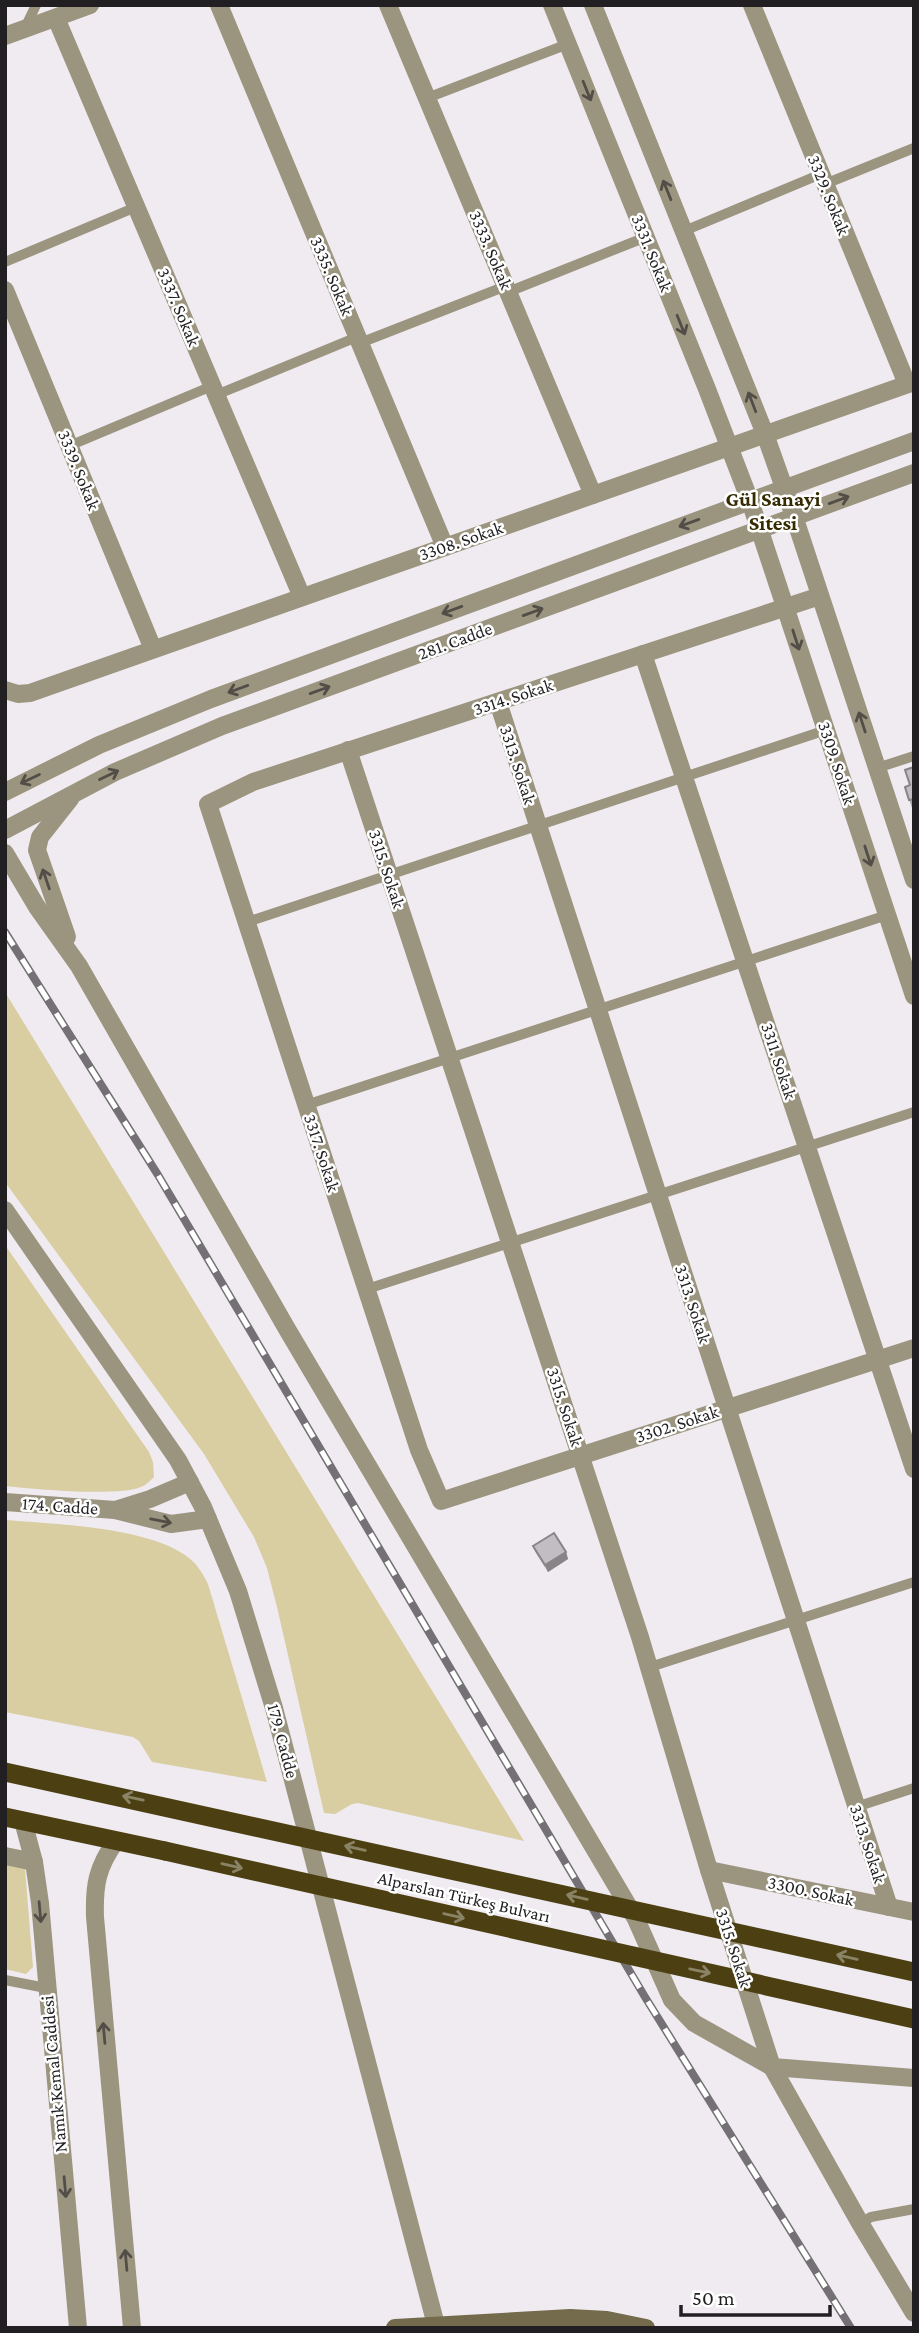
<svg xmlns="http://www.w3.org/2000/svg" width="919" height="2333" font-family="'Crimson Pro',serif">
	<rect width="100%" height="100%" fill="#f0ebf1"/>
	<!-- green -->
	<g fill="#d9cda2">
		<path d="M 5,992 L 524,1841 L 358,1803 L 352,1804 L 335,1814 L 324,1813 L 277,1607 L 267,1568 L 254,1537 L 204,1454 L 5,1182 Z"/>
		<path d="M 5,1245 L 149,1452 L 153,1462 L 154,1477 C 150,1481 146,1485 141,1487 C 117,1497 33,1489 5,1486 Z"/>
		<path d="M 5,1520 C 54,1524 151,1527 189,1558 C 198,1565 203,1574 208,1584 L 267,1782 L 152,1762 L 139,1741 L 133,1737 L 5,1712 Z"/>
		<path d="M 5,1865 L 25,1869 L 33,1967 L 26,1974 L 5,1969 Z"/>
	</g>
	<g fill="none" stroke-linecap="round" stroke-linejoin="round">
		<!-- service -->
		<g stroke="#9b9580" stroke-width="10">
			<path d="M 25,28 L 36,5"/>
			<path d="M 427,98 L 568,44"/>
			<path d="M 825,184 L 914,148"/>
			<path d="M 684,231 L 821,174"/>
			<path d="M 5,262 L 136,207"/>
			<path d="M 508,292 L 646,237"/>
			<path d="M 360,343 L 506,286"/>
			<path d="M 216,395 L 357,337"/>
			<path d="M 69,446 L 212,386"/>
			<path d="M 877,768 L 914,756"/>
			<path d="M 247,922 L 826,730"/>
			<path d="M 306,1105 L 887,915"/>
			<path d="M 367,1289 L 914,1112"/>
			<path d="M 650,1667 L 914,1582"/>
			<path d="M 856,1807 L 914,1788"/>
			<path d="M 5,1980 L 46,1988"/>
			<path d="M 860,2223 L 871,2217 L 914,2209"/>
		</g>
		<!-- minor -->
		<g stroke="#9b9580" stroke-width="18">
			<path d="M 219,5 L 445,547"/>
			<path d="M 388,5 L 593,495"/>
			<path d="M 552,5 L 707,389 L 750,501 L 914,996"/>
			<path d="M 593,5 L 765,434 L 794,516 L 914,880"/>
			<path d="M 752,5 L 907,384"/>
			<path d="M 56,18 L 302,597"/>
			<path d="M 5,36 L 90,5"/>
			<path d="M 5,290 L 153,649"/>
			<path d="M 820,596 L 253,782 L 208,804 L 419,1450 L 441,1501 L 914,1348"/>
			<path d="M 643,654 L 914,1469"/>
			<path d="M 5,690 L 18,694 L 30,693 L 914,382"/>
			<path d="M 498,702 L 889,1907"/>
			<path d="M 348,750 L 640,1637 L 709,1870 L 772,2067 L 860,2223 L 914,2313"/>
			<path d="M 5,792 L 99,745 L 211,699 L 914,441"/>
			<path d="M 5,830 L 115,772 L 222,726 L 914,473"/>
			<path d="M 5,853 L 37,907 L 79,966 L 287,1329 L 636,1919 L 672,2000 L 694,2023 L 772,2067 L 914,2078"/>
			<path d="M 67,937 L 37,850 L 40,837 L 70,799"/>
			<path d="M 5,1210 L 178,1460 L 203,1507 L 238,1591 L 274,1708 L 436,2325"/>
			<path d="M 5,1502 L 115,1510 L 171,1524 L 208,1519"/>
			<path d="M 115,1510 L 150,1499 L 190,1482"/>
			<path d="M 5,1856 L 34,1862"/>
			<path d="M 709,1870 L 914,1912"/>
		</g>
		<!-- tertiary -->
		<g stroke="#9b9580" stroke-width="18">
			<path d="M 23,1821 L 34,1862 L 40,1903 L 78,2328"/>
			<path d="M 116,1841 C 97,1867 94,1885 95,1917 L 132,2328"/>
		</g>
		<!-- secondary -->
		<path stroke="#746b4c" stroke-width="18" d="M 395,2328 L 570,2318 L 607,2320 L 646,2328"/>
		<!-- trunk -->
		<path stroke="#4c4013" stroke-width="19" d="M 5,1817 L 165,1851"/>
		<!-- rail casing -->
		<g stroke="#747175" stroke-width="8">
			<path id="rail" d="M 5,932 L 158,1175 L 645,1997 L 851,2328"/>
		</g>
		<!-- rail -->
		<use href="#rail" stroke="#fff" stroke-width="5" stroke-dasharray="16" stroke-linecap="butt"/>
		<!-- trunk-bridge -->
		<g stroke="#4c4013" stroke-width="19">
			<path d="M 5,1772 L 914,1972"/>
			<path d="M 165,1851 L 914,2019"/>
		</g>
	</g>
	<!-- wall -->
	<g fill="#a7a3a7">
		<path d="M 914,767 L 914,811 L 913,811 L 905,787 L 910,785 Z"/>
		<path d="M 533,1546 L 566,1552 L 568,1559 L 548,1572 L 536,1553 Z"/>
	</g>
	<!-- shaded-wall -->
	<path fill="#888488" d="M 566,1552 L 568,1559 L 548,1572 L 545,1565 Z"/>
	<!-- building -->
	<g fill="#c2bdc2" stroke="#888488" stroke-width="2">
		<path d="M 914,767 L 914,799 L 909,800 L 905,787 L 910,785 L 905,770 Z"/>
		<path d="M 554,1533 L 566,1552 L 545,1565 L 533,1546 Z"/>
	</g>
	<!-- one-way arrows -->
	<defs><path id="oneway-shaft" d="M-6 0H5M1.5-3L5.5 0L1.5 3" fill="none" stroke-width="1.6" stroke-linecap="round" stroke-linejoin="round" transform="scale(1.75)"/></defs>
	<g stroke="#524e47">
		<use href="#oneway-shaft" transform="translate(587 91) rotate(68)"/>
		<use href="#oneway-shaft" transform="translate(667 190) rotate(-112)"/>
		<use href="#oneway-shaft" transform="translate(681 325) rotate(68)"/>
		<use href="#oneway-shaft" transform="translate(752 402) rotate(-111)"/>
		<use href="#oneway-shaft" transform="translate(839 500) rotate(-20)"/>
		<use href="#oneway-shaft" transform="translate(689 523) rotate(160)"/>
		<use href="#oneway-shaft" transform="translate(452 610) rotate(160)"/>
		<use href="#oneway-shaft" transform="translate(533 612) rotate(-20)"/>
		<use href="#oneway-shaft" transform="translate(796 640) rotate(72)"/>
		<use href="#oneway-shaft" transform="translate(238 689) rotate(160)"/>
		<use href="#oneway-shaft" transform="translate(320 690) rotate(-20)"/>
		<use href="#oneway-shaft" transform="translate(862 722) rotate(-108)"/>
		<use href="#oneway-shaft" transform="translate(109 775) rotate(-26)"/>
		<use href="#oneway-shaft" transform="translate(30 779) rotate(154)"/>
		<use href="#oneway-shaft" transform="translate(868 856) rotate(72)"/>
		<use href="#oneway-shaft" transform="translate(46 879) rotate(-109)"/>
		<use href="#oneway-shaft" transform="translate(161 1521) rotate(11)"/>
		<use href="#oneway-shaft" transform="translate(40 1912) rotate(85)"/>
		<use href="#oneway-shaft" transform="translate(104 2033) rotate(-95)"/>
		<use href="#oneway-shaft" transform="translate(65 2187) rotate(85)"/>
		<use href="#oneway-shaft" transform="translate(126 2260) rotate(-95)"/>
	</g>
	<g stroke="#8b8366">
		<use href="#oneway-shaft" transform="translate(133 1798) rotate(-168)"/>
		<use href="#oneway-shaft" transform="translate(355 1848) rotate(-167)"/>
		<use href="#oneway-shaft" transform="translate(232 1866) rotate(13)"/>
		<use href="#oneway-shaft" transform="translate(577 1897) rotate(-167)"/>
		<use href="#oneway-shaft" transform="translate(454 1916) rotate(13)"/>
		<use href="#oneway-shaft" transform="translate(847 1957) rotate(-167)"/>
		<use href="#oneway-shaft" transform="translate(700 1971) rotate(12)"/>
	</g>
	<g text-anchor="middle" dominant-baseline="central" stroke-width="5" stroke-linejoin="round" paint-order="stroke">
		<!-- street labels -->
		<g font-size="18" fill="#211f21" stroke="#fff">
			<text transform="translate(829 195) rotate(68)">3329. Sokak</text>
			<text transform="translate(491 250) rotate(67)">3333. Sokak</text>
			<text transform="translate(652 253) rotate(68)">3331. Sokak</text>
			<text transform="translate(332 276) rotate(67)">3335. Sokak</text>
			<text transform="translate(179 307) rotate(67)">3337. Sokak</text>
			<text transform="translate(79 470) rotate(68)">3339. Sokak</text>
			<text transform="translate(461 541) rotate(-19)">3308. Sokak</text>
			<text transform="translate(455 641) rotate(-20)">281. Cadde</text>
			<text transform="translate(513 697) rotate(-18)">3314. Sokak</text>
			<text transform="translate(837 763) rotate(72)">3309. Sokak</text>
			<text transform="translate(518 765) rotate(72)">3313. Sokak</text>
			<text transform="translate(387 869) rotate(72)">3315. Sokak</text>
			<text transform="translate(779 1061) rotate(72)">3311. Sokak</text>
			<text transform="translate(322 1153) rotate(72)">3317. Sokak</text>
			<text transform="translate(693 1304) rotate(72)">3313. Sokak</text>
			<text transform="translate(565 1407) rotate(72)">3315. Sokak</text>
			<text transform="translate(677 1424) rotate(-18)">3302. Sokak</text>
			<text transform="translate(60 1506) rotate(4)">174. Cadde</text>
			<text transform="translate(283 1741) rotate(75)">179. Cadde</text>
			<text transform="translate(868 1844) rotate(72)">3313. Sokak</text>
			<text transform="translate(811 1891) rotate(12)">3300. Sokak</text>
			<text transform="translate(464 1897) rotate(13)">Alparslan Türkeş Bulvarı</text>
			<text transform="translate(734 1948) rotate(72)">3315. Sokak</text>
			<text transform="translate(54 2074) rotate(-95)">Namık Kemal Caddesi</text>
		</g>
		<!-- quarter labels -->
		<g font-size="21" font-weight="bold" fill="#352a00" stroke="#fff">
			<text x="773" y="499">Gül Sanayi<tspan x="773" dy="24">Sitesi</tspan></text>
		</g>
	</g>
	<!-- border -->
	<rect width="919" height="2333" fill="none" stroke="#211f21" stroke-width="14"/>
	<!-- scale -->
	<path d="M681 2305v10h149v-10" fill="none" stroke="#211f21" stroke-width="3.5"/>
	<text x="692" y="2305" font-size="21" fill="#211f21" stroke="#ffffff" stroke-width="5" paint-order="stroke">50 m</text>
</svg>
